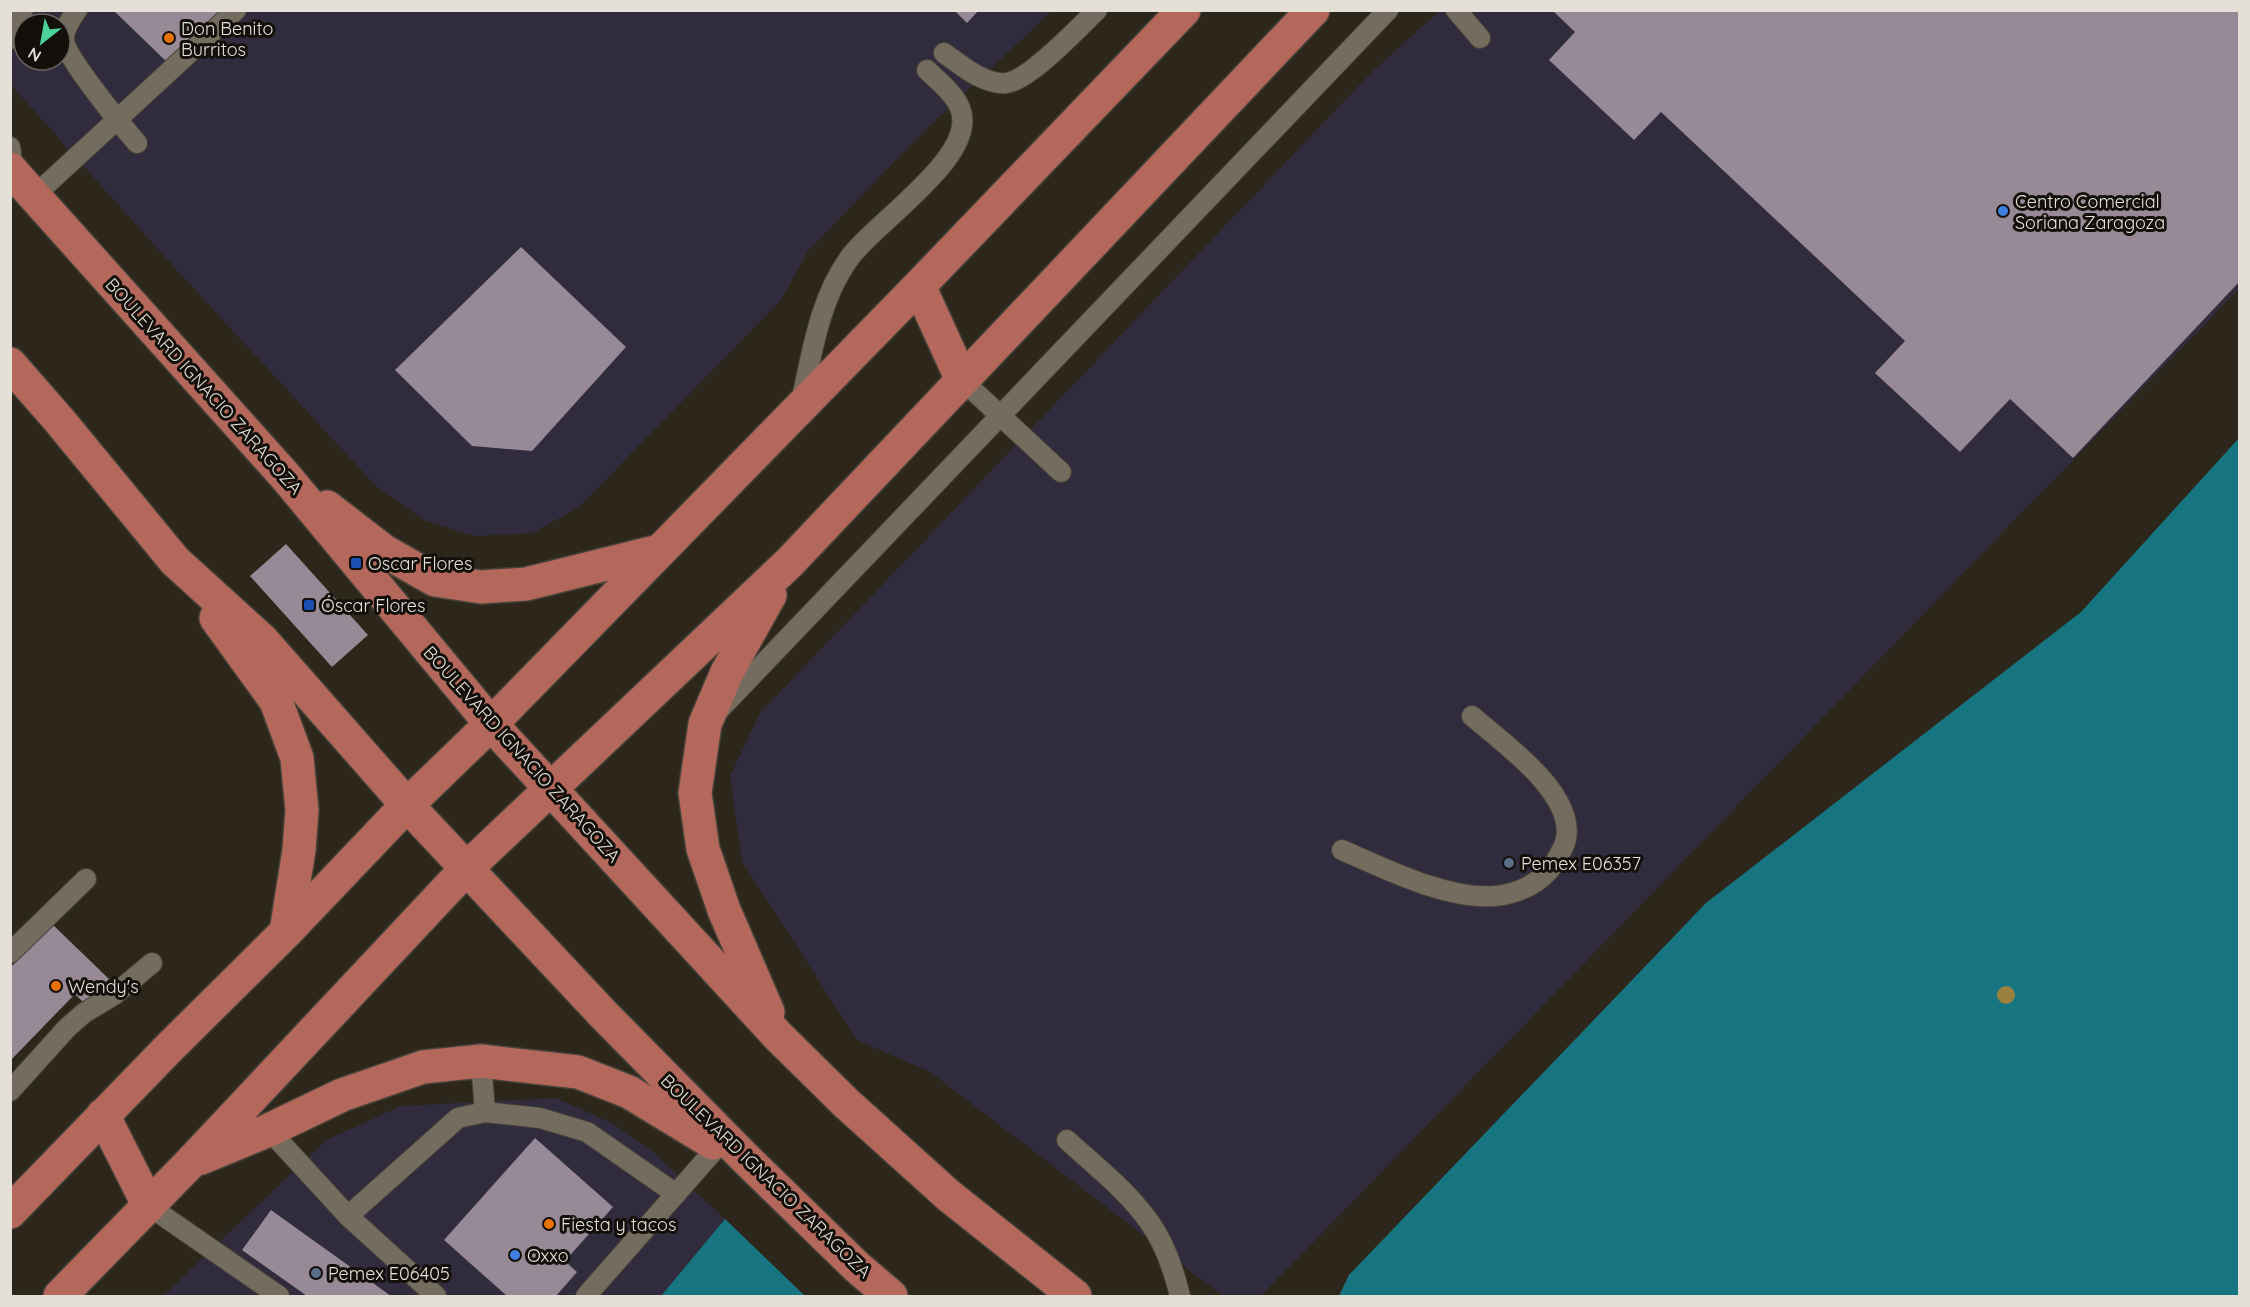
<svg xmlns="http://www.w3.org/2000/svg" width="2250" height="1307" font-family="Quicksand,sans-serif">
	<rect width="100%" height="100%" fill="#2c271a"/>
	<!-- commercial -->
	<g fill="#302c3d" fill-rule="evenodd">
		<path d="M 10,11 L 1052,11 L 923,132 L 808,251 L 781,300 L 579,507 L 533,533 L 474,536 L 424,520 L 375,485 L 174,267 L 11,85 ZM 24,24 L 60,24 L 60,60 L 24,60 Z"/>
		<path d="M 1439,11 L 2239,11 L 2239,289 L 1261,1296 L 1223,1296 L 930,1072 L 857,1040 L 742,861 L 730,776 L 760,713 L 1372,72 Z"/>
		<path d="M 556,1098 L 614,1124 L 654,1153 L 725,1219 L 661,1296 L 163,1296 L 326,1140 L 401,1106 Z"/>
	</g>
	<!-- water -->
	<g fill="#167581">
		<path d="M 2239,438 L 2239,1296 L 1339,1296 L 1349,1275 L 1706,903 L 2081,612 Z"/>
		<path d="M 725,1219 L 805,1296 L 661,1296 Z"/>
	</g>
	<!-- building -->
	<g fill="#978995">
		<path d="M 113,10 L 223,10 L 170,65 Z"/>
		<path d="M 954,10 L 979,10 L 967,23 Z"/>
		<path d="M 1552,10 L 2240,10 L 2240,281 L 2073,458 L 2010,399 L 1960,452 L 1875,373 L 1905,341 L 1661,112 L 1634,140 L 1549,60 L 1575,32 Z"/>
		<path d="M 521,247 L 626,347 L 532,451 L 472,446 L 395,370 Z"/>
		<path d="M 286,544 L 368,635 L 332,667 L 250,576 Z"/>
		<path d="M 52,924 L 109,979 L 85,1004 L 75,994 L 10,1061 L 10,968 Z"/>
		<path d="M 535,1138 L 613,1207 L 565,1261 L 577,1272 L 556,1296 L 507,1296 L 444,1240 Z"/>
		<path d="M 271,1210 L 391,1296 L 307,1296 L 242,1250 Z"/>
	</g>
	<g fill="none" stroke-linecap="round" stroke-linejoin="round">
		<!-- service casing -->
		<g stroke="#474238" stroke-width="22">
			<g id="service">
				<path d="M 77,10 C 71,19 63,29 64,40 C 66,58 123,127 137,143"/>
				<path d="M 1456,10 L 1480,38"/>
				<path d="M 10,39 L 19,15 L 23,10"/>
				<path d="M 944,53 C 961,65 984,85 1006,83 C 1029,81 1079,27 1097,10"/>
				<path d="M 10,147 L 14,174"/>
				<path d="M 34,196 L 236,10"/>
				<path d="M 962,380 L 1061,472"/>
				<path d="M 801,402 C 812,354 819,301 848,260 C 873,223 980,156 960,108 C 954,93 938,81 927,70"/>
				<path d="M 719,710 L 1388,10"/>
				<path d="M 1342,850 C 1386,869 1447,900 1495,896 C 1518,894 1541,883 1554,864 C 1559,856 1564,848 1566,839 C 1575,793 1503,743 1472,716"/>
				<path d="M 10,953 L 86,879"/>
				<path d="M 481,1061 L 485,1112"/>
				<path d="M 10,1091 L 67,1028 L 84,1013 L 114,995 L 152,963"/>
				<path d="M 269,1130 L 348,1216 L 458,1118 L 485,1112 L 540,1118 L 587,1132 L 676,1194"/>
				<path d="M 1067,1140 C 1095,1166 1128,1191 1150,1223 C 1165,1244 1174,1271 1180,1296"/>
				<path d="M 149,1206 L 279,1296"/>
				<path d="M 348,1216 L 436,1296"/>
				<path d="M 586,1296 L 718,1146"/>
			</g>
		</g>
		<!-- primary casing -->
		<g stroke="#474238" stroke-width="36">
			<g id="primary">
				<path d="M 10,169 L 286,477 L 491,724 L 778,1036 L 846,1103 L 948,1195 L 1075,1296"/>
				<path d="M 919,286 L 962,380"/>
				<path d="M 10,364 L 59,420 L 175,561 L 262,640 L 407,805 L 604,1015 L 747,1160 L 857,1267 L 891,1296"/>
				<path d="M 327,507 L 384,551 L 435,580 L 481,587 L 526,584 L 659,551"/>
				<path d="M 216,618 L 276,701 L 297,758 L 302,810 L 299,850 L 286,932"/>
				<path d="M 768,1012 L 724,910 L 703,849 L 695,793 L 705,724 L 727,672 L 770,595"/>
				<path d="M 103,1115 L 149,1206"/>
				<path d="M 201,1158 L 269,1130 L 342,1095 L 423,1067 L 481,1061 L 578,1072 L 629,1092 L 713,1143"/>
				<path d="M 10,1212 L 168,1049 L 286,932 L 407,805 L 491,724 L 919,286 L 1184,10"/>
				<path d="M 60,1296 L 191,1162 L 466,869 L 790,562 L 1313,10"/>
			</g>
		</g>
		<!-- service -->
		<use href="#service" stroke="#746d5f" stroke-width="20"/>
		<!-- primary -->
		<use href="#primary" stroke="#b4685b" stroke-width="33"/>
	</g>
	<!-- trees -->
	<circle fill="#9b8140" cx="2006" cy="995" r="9"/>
	<!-- markers -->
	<g fill="#e8710a" stroke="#13100b" stroke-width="2">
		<circle cx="169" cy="38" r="6"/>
		<circle cx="56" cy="986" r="6"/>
		<circle cx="549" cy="1224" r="6"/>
	</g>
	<g fill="#3f7fe0" stroke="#13100b" stroke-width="2">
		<circle cx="2003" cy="211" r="6"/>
		<circle cx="515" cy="1255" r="6"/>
	</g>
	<g fill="#1a4fb4" stroke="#13100b" stroke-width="2">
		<rect x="350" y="557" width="12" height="12" rx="3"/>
		<rect x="303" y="599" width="12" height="12" rx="3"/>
	</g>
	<g fill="#5c6f8a" stroke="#13100b" stroke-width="2">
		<circle cx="1509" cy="863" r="6"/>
		<circle cx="316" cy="1273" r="6"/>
	</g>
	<g text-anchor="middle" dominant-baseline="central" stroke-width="6" stroke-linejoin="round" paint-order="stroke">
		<!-- poi labels -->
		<g font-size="18" fill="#e4e0d8" stroke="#13100b" text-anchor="start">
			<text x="181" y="28">Don Benito<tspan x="181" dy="21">Burritos</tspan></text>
			<text x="2015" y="201">Centro Comercial<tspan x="2015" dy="21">Soriana Zaragoza</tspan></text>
			<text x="368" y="563">Oscar Flores</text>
			<text x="321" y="605">Óscar Flores</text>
			<text x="1521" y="863">Pemex E06357</text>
			<text x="68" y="986">Wendy's</text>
			<text x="561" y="1224">Fiesta y tacos</text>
			<text x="527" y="1255">Oxxo</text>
			<text x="328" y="1273">Pemex E06405</text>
		</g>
		<!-- street labels -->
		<g font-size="18" fill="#e4e0d8" stroke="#13100b">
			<text transform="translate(204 386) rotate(48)">BOULEVARD IGNACIO ZARAGOZA</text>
			<text transform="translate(522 754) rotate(48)">BOULEVARD IGNACIO ZARAGOZA</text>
			<text transform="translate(766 1176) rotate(44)">BOULEVARD IGNACIO ZARAGOZA</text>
		</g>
	</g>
	<!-- border -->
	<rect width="2250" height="1307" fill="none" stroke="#e4e0d8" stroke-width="24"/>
	<!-- north arrow -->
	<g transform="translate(42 42) rotate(211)"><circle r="28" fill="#13100b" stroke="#67635d" stroke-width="1.5"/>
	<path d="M0-4.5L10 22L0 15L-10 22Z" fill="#4dd39a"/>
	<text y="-9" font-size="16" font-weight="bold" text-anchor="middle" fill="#e4e0d8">N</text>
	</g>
</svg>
